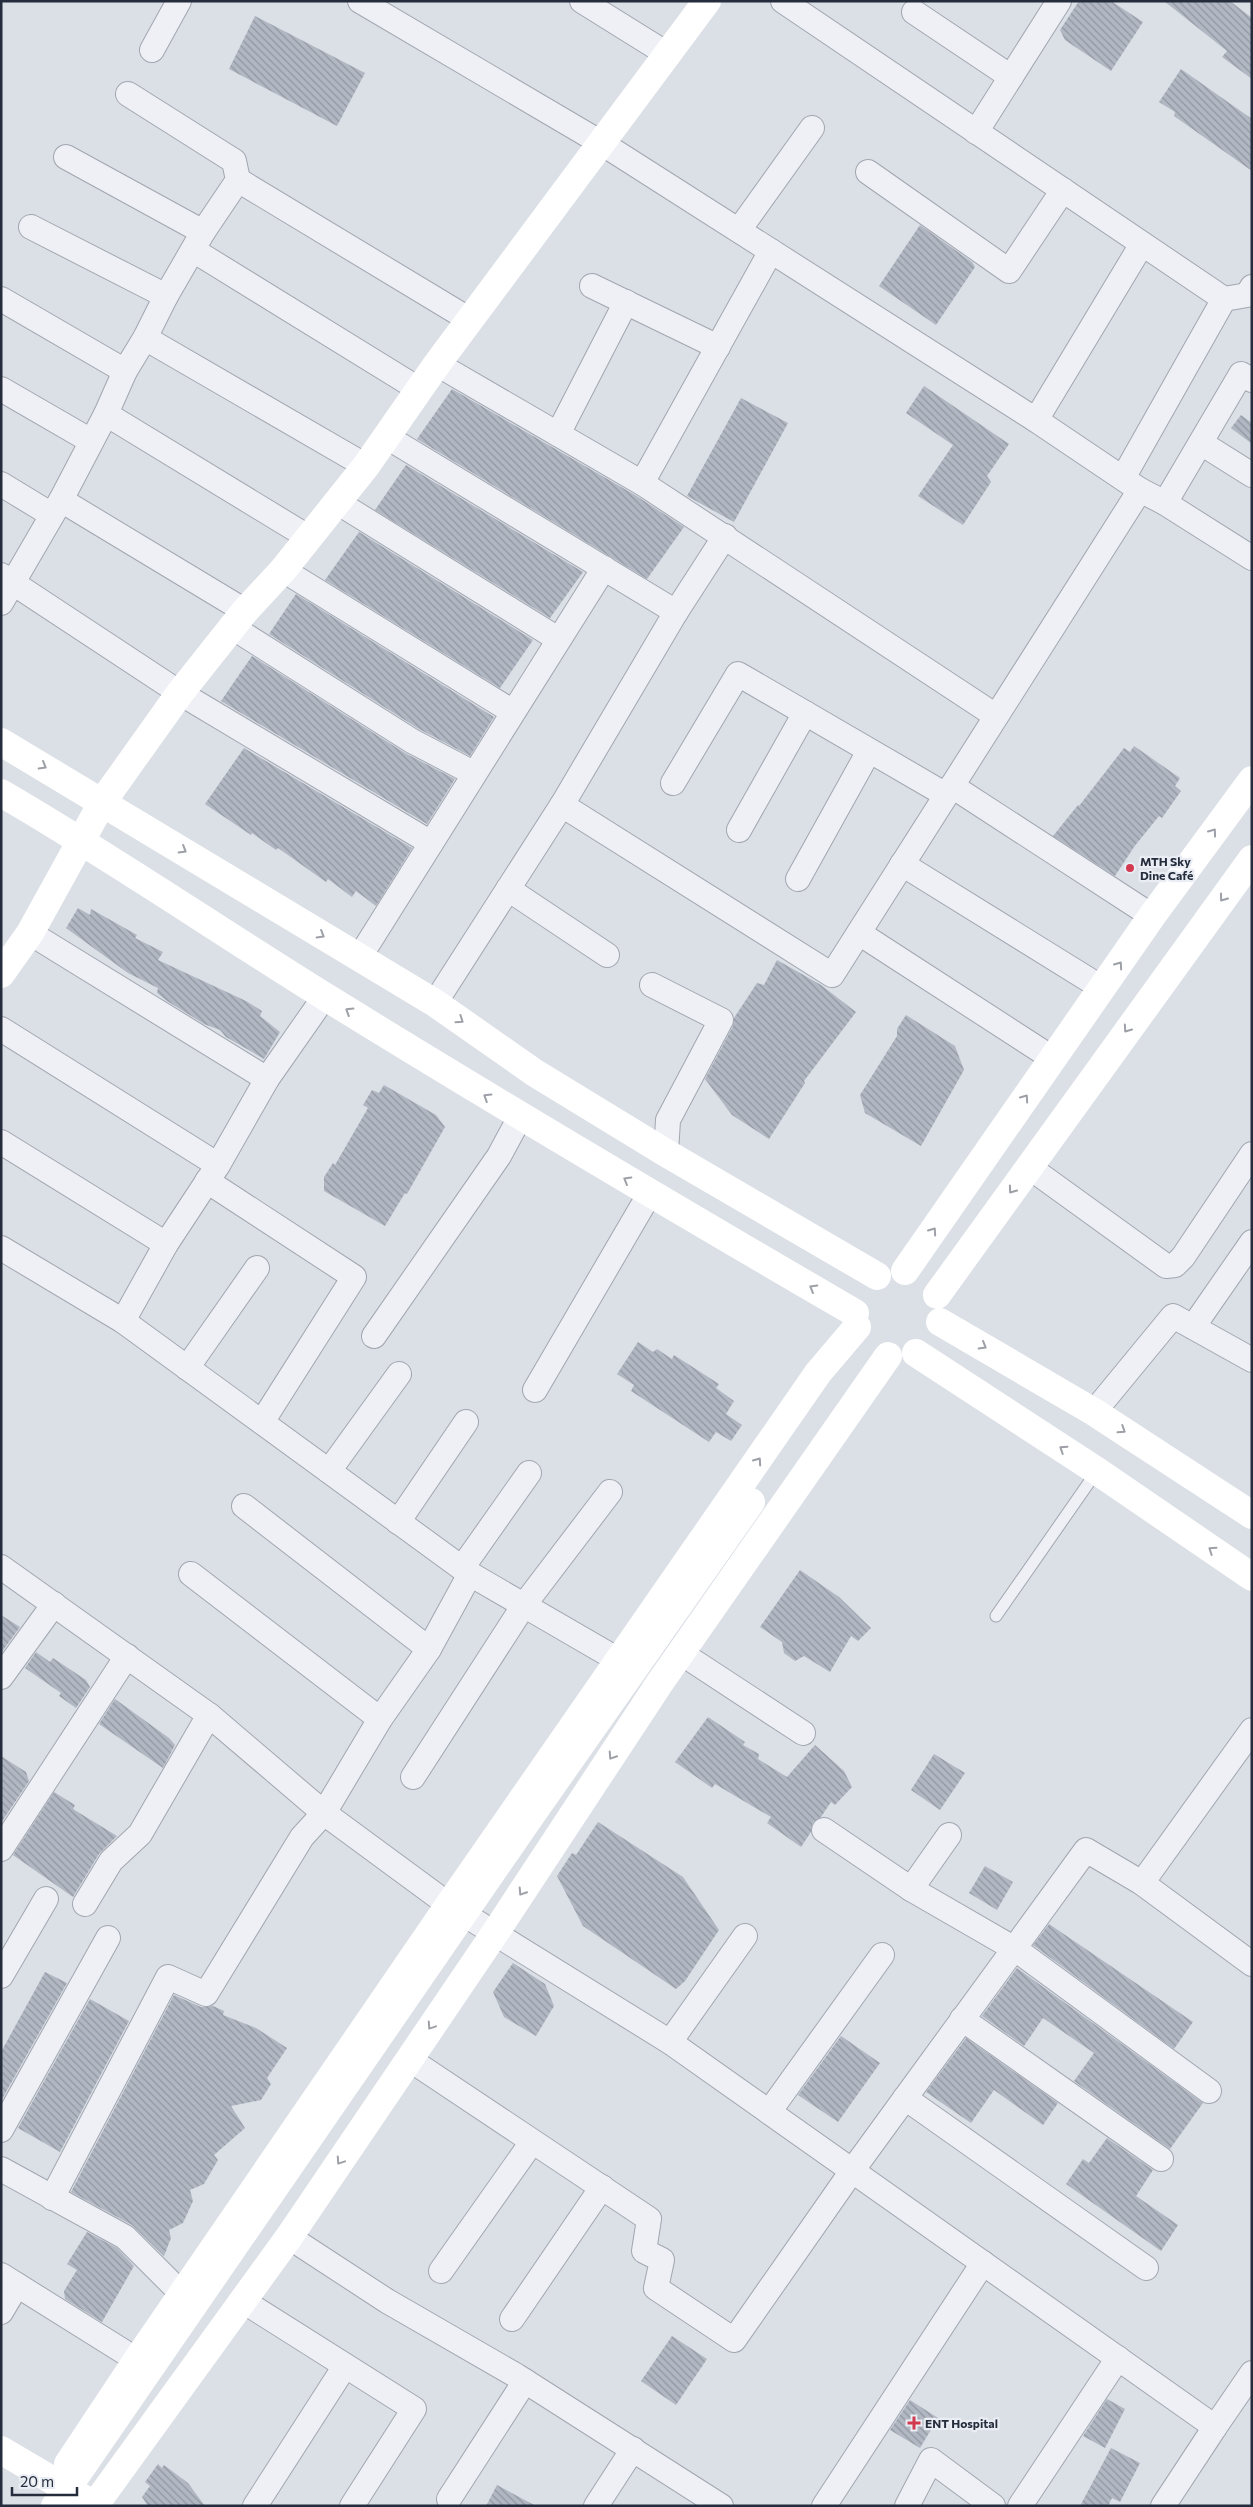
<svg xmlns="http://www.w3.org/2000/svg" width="1253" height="2507" font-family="Commissioner,sans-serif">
	<defs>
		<pattern id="building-back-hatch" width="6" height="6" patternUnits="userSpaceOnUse" patternTransform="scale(1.25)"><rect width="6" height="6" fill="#b2b8c3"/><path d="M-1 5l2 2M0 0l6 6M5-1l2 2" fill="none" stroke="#9196a0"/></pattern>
	</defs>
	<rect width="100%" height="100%" fill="#dbdfe6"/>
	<!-- building -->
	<g fill="url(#building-back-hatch)">
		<path d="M 1079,1 L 1111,1 L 1143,22 L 1111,71 L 1065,40 L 1060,30 Z"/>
		<path d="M 1164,1 L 1230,1 L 1252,18 L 1252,79 L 1222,57 L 1227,51 Z"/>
		<path d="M 255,16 L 365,73 L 337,126 L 229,69 Z"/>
		<path d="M 1181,69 L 1252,119 L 1252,171 L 1174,116 L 1175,112 L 1159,102 Z"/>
		<path d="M 920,225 L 972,262 L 975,267 L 936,325 L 879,286 Z"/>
		<path d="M 924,386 L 1009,444 L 987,476 L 991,482 L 963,525 L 918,496 L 953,445 L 906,413 Z"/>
		<path d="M 452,389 L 635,495 L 684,527 L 647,579 L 417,439 Z"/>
		<path d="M 741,398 L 788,423 L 734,522 L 687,496 Z"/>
		<path d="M 1241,415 L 1252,423 L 1252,444 L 1231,428 Z"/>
		<path d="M 406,465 L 583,572 L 550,618 L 375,510 Z"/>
		<path d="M 359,532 L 533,640 L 500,688 L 325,580 Z"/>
		<path d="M 296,594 L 494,717 L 470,756 L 419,729 L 269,634 Z"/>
		<path d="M 252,656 L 405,753 L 455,779 L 427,824 L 221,701 Z"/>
		<path d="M 1134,746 L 1180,778 L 1175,786 L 1181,791 L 1162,818 L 1159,816 L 1134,847 L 1115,876 L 1053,836 L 1078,805 L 1079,806 L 1124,748 L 1130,752 Z"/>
		<path d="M 244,748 L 412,848 L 376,906 L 356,891 L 352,897 L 328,879 L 326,882 L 278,848 L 276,850 L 252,833 L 251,835 L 205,804 Z"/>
		<path d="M 78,908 L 90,915 L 91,909 L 137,935 L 135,938 L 163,952 L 158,960 L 246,1001 L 262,1011 L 260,1016 L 280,1032 L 264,1059 L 226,1037 L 220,1030 L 204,1024 L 167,1001 L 157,993 L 158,988 L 128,973 L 66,928 Z"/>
		<path d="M 777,960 L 821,985 L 856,1012 L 804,1081 L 805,1083 L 769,1139 L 732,1115 L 705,1079 L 733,1026 L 734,1018 L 757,983 L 764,985 Z"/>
		<path d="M 906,1015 L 955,1046 L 964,1070 L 921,1146 L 865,1113 L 860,1095 L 897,1036 L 897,1029 Z"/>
		<path d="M 384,1085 L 436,1115 L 445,1127 L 407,1194 L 405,1193 L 385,1226 L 324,1191 L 324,1177 L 333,1163 L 335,1165 L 368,1108 L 363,1105 L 372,1090 L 379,1093 Z"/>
		<path d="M 638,1342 L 653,1352 L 657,1349 L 672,1359 L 674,1355 L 719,1384 L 716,1388 L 734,1401 L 726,1414 L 742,1425 L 731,1441 L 716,1432 L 709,1442 L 631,1391 L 634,1385 L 617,1374 Z"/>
		<path d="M 800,1570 L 839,1597 L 871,1628 L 858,1641 L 851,1636 L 830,1672 L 804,1656 L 795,1661 L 784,1653 L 782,1642 L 760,1627 Z"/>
		<path d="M 1,1615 L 20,1627 L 1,1653 Z"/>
		<path d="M 36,1652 L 50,1662 L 53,1658 L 86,1680 L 90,1687 L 76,1708 L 59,1696 L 61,1693 L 25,1668 Z"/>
		<path d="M 115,1699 L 169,1738 L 175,1745 L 163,1768 L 99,1724 Z"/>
		<path d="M 708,1717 L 745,1742 L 743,1745 L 759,1754 L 758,1759 L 787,1777 L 815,1745 L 844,1771 L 852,1787 L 835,1805 L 831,1802 L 821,1817 L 813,1822 L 811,1832 L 801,1847 L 767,1823 L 771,1817 L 715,1784 L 712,1788 L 675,1762 Z"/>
		<path d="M 934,1754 L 965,1773 L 940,1810 L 911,1790 Z"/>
		<path d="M 1,1756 L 26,1772 L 29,1781 L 1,1823 Z"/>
		<path d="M 54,1792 L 75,1805 L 73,1809 L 117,1836 L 99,1854 L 73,1897 L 13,1855 Z"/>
		<path d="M 598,1822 L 683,1877 L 719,1930 L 685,1981 L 676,1989 L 583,1926 L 557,1876 L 572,1853 L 576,1855 Z"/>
		<path d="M 985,1866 L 1013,1882 L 997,1910 L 969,1893 Z"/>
		<path d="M 1049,1924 L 1193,2022 L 1174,2049 L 1033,1945 Z"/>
		<path d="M 513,1963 L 545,1984 L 554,2006 L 536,2036 L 504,2017 L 493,1992 Z"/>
		<path d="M 1017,1968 L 1203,2103 L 1170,2149 L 1074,2081 L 1094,2053 L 1043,2018 L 1024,2046 L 982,2016 Z"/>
		<path d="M 45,1972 L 67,1983 L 1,2101 L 1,2052 Z"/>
		<path d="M 174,1995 L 201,2007 L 213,2006 L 224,2011 L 223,2015 L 256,2028 L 287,2048 L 267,2078 L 271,2084 L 261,2100 L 231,2106 L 245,2128 L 214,2155 L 218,2160 L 204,2184 L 190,2190 L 193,2201 L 183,2223 L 169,2230 L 171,2238 L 164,2256 L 132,2225 L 71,2192 Z"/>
		<path d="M 90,1999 L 129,2021 L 60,2152 L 18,2128 Z"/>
		<path d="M 841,2036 L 880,2063 L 838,2122 L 798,2095 Z"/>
		<path d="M 966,2038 L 1058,2103 L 1043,2125 L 994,2090 L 971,2123 L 926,2092 Z"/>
		<path d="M 1107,2138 L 1153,2170 L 1136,2196 L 1178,2225 L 1161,2251 L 1066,2184 L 1083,2159 L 1089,2163 Z"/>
		<path d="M 87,2232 L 117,2248 L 134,2266 L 102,2322 L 65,2299 L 64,2291 L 77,2270 L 67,2264 Z"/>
		<path d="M 672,2336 L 707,2359 L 676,2405 L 641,2381 Z"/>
		<path d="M 1107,2399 L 1125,2409 L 1105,2448 L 1083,2436 Z"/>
		<path d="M 910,2400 L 938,2418 L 920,2448 L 890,2430 Z"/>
		<path d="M 1111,2448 L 1140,2463 L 1120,2502 L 1112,2498 L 1108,2506 L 1080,2506 Z"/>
		<path d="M 158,2464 L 162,2468 L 164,2465 L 188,2483 L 205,2506 L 148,2506 L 142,2497 L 150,2486 L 145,2482 Z"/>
		<path d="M 497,2485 L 536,2506 L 486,2506 Z"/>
	</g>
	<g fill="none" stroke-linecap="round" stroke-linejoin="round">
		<!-- lane casing -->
		<g stroke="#a1a6b0" stroke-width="13">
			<path id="lane" d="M 996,1616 L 1097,1471"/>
		</g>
		<!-- street casing -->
		<g stroke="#a1a6b0" stroke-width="26">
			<g id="street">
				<path d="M 360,1 L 603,144 L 1036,420 L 1140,490 L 1165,503 L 1252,558"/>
				<path d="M 582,1 L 667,54"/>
				<path d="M 783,1 L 1224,299 L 1247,295 L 1252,287"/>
				<path d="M 914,12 L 1011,77"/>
				<path d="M 152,50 L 179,1"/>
				<path d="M 976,132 L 1059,1"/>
				<path d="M 66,157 L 203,232"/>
				<path d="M 868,172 L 1009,271 L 1063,190"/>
				<path d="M 238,180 L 470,320"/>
				<path d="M 31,227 L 166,296"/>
				<path d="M 739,230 L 812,128"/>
				<path d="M 193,250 L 420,390"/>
				<path d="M 592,286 L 718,347"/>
				<path d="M 1,299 L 125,371"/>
				<path d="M 145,338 L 366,466"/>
				<path d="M 437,364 L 642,483 L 996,716"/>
				<path d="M 1,389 L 91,441"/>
				<path d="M 106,414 L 308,537"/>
				<path d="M 1036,420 L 1142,244"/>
				<path d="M 558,434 L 626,302"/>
				<path d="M 387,437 L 676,612"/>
				<path d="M 1201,443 L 1252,475"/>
				<path d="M 1123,478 L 1224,299"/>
				<path d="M 642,483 L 771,251"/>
				<path d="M 1,484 L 52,515"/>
				<path d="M 61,500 L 245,611"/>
				<path d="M 337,502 L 558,639"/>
				<path d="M 1165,503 L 1241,374 L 1252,380"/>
				<path d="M 283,570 L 513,712"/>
				<path d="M 1,575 L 180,693 L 431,843"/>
				<path d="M 1,603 L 61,500 L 106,414 L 125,371 L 145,338 L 166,296 L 203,232 L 238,180 L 234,161 L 128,94"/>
				<path d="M 232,627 L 412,741 L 473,773"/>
				<path d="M 673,783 L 738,674 L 946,795"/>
				<path d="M 952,786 L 1152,916"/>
				<path d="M 562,805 L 832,975 L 1140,490"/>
				<path d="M 739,830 L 805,713"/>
				<path d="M 902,864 L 1102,988"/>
				<path d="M 798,879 L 869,751"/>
				<path d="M 508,889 L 607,955"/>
				<path d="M 30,933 L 267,1079"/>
				<path d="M 859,933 L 1052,1058"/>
				<path d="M 359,958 L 604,568"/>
				<path d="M 652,985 L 721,1020 L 668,1120 L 666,1153"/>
				<path d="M 435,1003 L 562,805 L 676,612 L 725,536"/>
				<path d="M 1,1029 L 218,1165"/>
				<path d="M 1,1142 L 166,1244"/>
				<path d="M 1029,1167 L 1166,1266 L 1175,1265 L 1183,1257 L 1252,1154"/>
				<path d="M 207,1181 L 354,1277 L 262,1422"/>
				<path d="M 1,1248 L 123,1321 L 470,1574 L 620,1661"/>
				<path d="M 123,1321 L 166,1244 L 218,1165 L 267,1079 L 325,996"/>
				<path d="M 1193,1327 L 1252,1242"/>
				<path d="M 374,1336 L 499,1156 L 520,1117"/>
				<path d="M 187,1368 L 257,1268"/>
				<path d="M 535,1390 L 650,1193"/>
				<path d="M 1094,1412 L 1173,1316 L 1252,1360"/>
				<path d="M 329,1471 L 399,1374"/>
				<path d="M 244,1506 L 429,1649"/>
				<path d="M 398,1522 L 466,1422"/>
				<path d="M 1,1567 L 209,1715 L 324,1813 L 449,1905 L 670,2042 L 1215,2427 L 1252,2373"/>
				<path d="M 462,1568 L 529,1473"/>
				<path d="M 191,1574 L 380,1719"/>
				<path d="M 681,1653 L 803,1733"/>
				<path d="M 1,1677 L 54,1604"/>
				<path d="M 413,1777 L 524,1605 L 610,1492"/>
				<path d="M 824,1830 L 911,1889 L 1015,1949 L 1209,2091"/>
				<path d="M 1,1849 L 127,1656"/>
				<path d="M 1142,1883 L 1252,1730"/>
				<path d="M 911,1889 L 949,1835"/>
				<path d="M 85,1904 L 111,1861 L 140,1834 L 209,1715"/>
				<path d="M 1,1976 L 46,1899"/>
				<path d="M 962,2019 L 1161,2159"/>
				<path d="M 670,2042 L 745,1936"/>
				<path d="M 409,2059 L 649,2219 L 644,2251 L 662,2260 L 656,2288 L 734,2340 L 852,2171 L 1086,1850 L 1142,1883 L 1252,1964"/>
				<path d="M 905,2098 L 1146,2268"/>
				<path d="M 769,2112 L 882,1955"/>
				<path d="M 1,2130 L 108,1938"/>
				<path d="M 1,2169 L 125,2237 L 183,2295"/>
				<path d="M 52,2198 L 168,1977 L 206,1994 L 302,1837 L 324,1813 L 380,1719 L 429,1649 L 470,1574"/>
				<path d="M 289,2237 L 387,2301 L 517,2376 L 721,2506"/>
				<path d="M 441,2271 L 532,2142"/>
				<path d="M 1,2275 L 137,2360"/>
				<path d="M 243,2301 L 414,2409 L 352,2506"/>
				<path d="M 1,2312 L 17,2285"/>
				<path d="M 512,2319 L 602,2187"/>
				<path d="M 449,2499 L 525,2381"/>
				<path d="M 255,2506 L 345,2366"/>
				<path d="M 596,2506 L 633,2449"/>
				<path d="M 824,2506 L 983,2263"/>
				<path d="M 907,2506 L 931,2460 L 993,2506"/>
				<path d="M 1020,2506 L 1118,2358"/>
				<path d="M 1163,2506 L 1215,2427"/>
			</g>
		</g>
		<!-- lane -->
		<use href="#lane" stroke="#eef0f5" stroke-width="11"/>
		<!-- street -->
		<use href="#street" stroke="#eef0f5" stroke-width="24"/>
		<!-- secondary -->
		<g stroke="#fff" stroke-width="28">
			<path d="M 1,742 L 435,1003 L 535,1073 L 666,1153 L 877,1276"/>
			<path d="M 1,793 C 113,858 219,931 329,999 C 502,1106 678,1210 855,1313"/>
			<path d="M 1,974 L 30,933 L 103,801 L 180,693 L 245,611 L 283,570 L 366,466 L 437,364 L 707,1"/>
			<path d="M 905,1271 L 1152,916 L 1252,780"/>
			<path d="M 937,1295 L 1252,859"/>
			<path d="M 940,1322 L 1094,1412 L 1252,1515"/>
			<path d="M 916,1353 L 1097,1471 L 1252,1577"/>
			<path d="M 1,2450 L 86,2500"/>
			<path d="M 68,2464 L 137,2360 L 449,1905 L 818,1373 L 857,1327"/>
			<path d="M 95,2505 L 289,2237 L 495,1933 L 659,1684 L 888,1356"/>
		</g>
		<!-- secondary-bridge -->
		<path stroke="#fff" stroke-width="28" d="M 55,2506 L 532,1814 L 751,1502"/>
	</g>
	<!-- one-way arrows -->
	<defs><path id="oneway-chevron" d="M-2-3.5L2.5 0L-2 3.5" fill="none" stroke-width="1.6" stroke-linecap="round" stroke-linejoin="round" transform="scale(1.25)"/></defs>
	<g stroke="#9da0a7">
		<use href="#oneway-chevron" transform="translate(43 766) rotate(30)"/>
		<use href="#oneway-chevron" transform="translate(1213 832) rotate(-54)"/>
		<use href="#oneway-chevron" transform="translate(183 850) rotate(31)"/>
		<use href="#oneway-chevron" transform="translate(1223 898) rotate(126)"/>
		<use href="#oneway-chevron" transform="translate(321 935) rotate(31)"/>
		<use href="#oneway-chevron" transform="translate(1119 965) rotate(-55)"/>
		<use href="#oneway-chevron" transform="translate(349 1011) rotate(-148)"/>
		<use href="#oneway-chevron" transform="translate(460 1020) rotate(35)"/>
		<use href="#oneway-chevron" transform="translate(1127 1029) rotate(125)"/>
		<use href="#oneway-chevron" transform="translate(487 1097) rotate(-148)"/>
		<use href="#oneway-chevron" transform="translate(1025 1098) rotate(-55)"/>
		<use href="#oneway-chevron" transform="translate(627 1180) rotate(-150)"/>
		<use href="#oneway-chevron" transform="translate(1012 1190) rotate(126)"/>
		<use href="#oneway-chevron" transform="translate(933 1231) rotate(-55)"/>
		<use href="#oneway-chevron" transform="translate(813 1288) rotate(-150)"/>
		<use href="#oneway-chevron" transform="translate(983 1346) rotate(30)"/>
		<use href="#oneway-chevron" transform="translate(1122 1430) rotate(33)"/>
		<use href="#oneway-chevron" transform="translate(1063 1449) rotate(-147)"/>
		<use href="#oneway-chevron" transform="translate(758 1461) rotate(-55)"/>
		<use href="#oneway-chevron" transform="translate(1212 1550) rotate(-146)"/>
		<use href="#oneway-chevron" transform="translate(612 1756) rotate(123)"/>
		<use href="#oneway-chevron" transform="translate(522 1892) rotate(123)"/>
		<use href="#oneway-chevron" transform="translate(431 2026) rotate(124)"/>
		<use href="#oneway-chevron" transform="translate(340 2161) rotate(124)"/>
	</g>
	<!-- markers -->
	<g fill="#d13a4f" stroke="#eaeef4" stroke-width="2">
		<circle cx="1130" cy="868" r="5"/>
		<path d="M911.5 2415.5h5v5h5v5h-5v5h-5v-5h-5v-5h5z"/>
	</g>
	<g text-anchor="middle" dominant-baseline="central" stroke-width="4.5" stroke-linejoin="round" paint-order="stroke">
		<!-- poi labels -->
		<g font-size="12" font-weight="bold" fill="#252d3c" stroke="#eaeef4" text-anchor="start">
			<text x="1140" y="861">MTH Sky<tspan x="1140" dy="14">Dine Café</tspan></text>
			<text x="925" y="2423">ENT Hospital</text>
		</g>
	</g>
	<!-- border -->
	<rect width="1253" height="2507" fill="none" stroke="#252d3c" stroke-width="5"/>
	<!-- scale -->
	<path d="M12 2487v8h65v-8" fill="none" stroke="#252d3c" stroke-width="2.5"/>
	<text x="20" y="2487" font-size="15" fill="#252d3c" stroke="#eaeef4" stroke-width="4" paint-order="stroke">20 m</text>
</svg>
